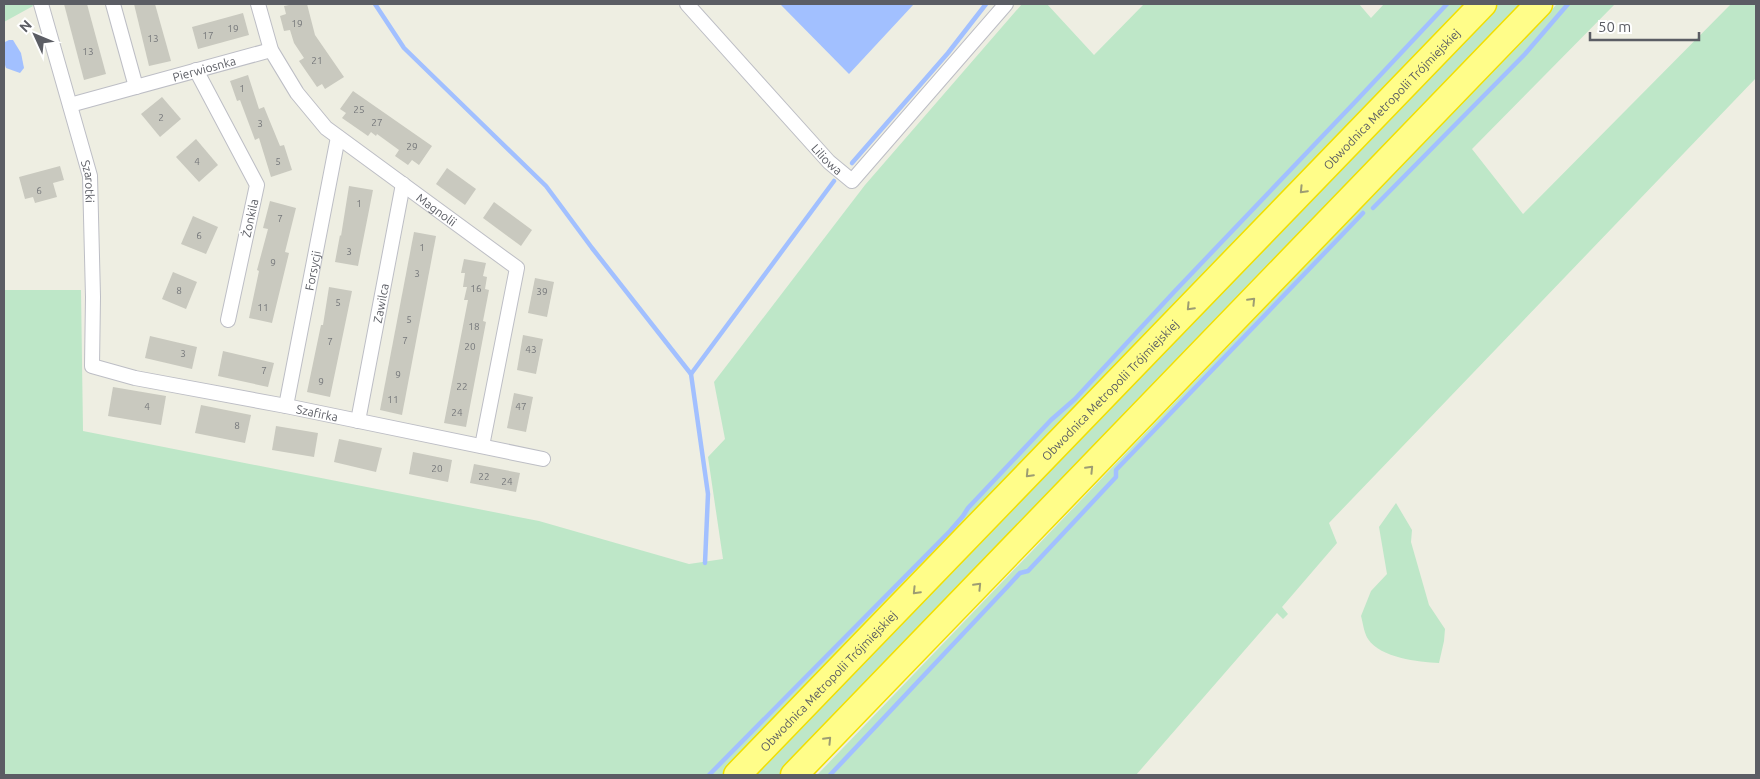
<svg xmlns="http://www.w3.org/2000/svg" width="1760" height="779" font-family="Ubuntu,sans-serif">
	<rect width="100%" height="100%" fill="#eeeee2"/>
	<!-- green -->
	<g fill="#bee7c8">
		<path d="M 4,4 L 32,4 L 33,6 L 4,22 Z"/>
		<path d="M 1022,4 L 1047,4 L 1094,55 L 1144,4 L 1359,4 L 1371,18 L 1384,4 L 1464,4 L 723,775 L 4,775 L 4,290 L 81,290 L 83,431 L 539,521 L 689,564 L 723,559 L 708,457 L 725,439 L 714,382 L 865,185 Z"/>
		<path d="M 1494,4 L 1528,4 L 787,775 L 754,775 Z"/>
		<path d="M 1557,4 L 1615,4 L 1472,149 L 1523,214 L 1731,4 L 1756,4 L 1756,78 L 1329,523 L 1337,543 L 1282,607 L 1288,614 L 1283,619 L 1277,613 L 1136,775 L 817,775 Z"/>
		<path d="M 1396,503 L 1412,530 L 1411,542 L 1429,605 L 1445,629 L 1444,641 L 1439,663 C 1418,662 1381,658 1368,639 C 1364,633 1363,623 1361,616 L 1371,591 L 1387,574 L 1379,527 Z"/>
	</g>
	<!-- water -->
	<g fill="#a2c0ff">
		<path d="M 780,4 L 914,4 L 849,74 Z"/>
		<path d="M 9,40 L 13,40 L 21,53 L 24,68 L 20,73 L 6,68 C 3,60 2,50 5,42 Z"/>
	</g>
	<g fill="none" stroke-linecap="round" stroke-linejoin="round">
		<!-- stream -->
		<g stroke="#a2c0ff" stroke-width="4.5">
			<path d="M 375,4 L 404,48 L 546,186 L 592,248 L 691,374"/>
			<path d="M 852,163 L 948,53 L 986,4"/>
			<path d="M 1373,208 L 1525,54 L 1568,4"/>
			<path d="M 705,563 L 708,494 L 691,374 L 834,181"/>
			<path d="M 709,775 L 950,531 L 963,516 L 968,508 L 1051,420 L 1075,399 L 1174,292 L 1356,101 L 1447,4"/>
			<path d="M 830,775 L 1009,585 L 1020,573 L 1028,571 L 1116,477 L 1116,470 L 1363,213"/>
		</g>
	</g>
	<!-- building -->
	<g fill="#c9c9bf">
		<path d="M 64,4 L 87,4 L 106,74 L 84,80 Z"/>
		<path d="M 134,4 L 155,4 L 171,61 L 149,66 Z"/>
		<path d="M 294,4 L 307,4 L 315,35 L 344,77 L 325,89 L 322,84 L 317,87 L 299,61 L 304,58 L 294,43 L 290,30 L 284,31 L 280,16 L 286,14 L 284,6 Z"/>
		<path d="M 243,13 L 249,35 L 198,49 L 192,27 Z"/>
		<path d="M 248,75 L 259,109 L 264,107 L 280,146 L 284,145 L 292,170 L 271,177 L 259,138 L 255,140 L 240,100 L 237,101 L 230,81 Z"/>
		<path d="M 353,91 L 432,146 L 419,165 L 412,160 L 408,165 L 395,156 L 399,150 L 377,134 L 376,136 L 371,132 L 368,136 L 342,118 L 346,113 L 340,109 Z"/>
		<path d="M 162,97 L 181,119 L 160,137 L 141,114 Z"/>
		<path d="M 196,139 L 218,165 L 199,182 L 176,157 Z"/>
		<path d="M 60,166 L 64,180 L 53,183 L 57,197 L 35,203 L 33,197 L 25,199 L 19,177 Z"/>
		<path d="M 447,168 L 476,189 L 465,205 L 436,184 Z"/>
		<path d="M 349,186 L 373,190 L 358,266 L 335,262 L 340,235 L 341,236 Z"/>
		<path d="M 270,201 L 296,208 L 285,252 L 289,253 L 272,323 L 249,318 L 259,271 L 257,270 L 268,229 L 263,228 Z"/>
		<path d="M 494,202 L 532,230 L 521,246 L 483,218 Z"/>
		<path d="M 193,216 L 218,227 L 206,254 L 181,244 Z"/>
		<path d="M 414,232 L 436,236 L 402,415 L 380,410 Z"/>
		<path d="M 464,259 L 486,263 L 483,276 L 487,277 L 485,289 L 489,290 L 483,321 L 486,322 L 466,427 L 444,423 L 468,300 L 464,300 L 467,287 L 463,287 L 465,273 L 461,273 Z"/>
		<path d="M 173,272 L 197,282 L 186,309 L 162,299 Z"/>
		<path d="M 535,278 L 554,282 L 547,317 L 528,313 Z"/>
		<path d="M 329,287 L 352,291 L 330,397 L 307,392 L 321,325 L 323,325 Z"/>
		<path d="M 523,335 L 543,339 L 536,374 L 517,370 Z"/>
		<path d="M 150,336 L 197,347 L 192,369 L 145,358 Z"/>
		<path d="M 223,351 L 274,363 L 268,387 L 218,376 Z"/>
		<path d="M 113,387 L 166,396 L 161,425 L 108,416 Z"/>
		<path d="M 514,393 L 533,397 L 526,432 L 507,428 Z"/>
		<path d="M 201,405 L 251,415 L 245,443 L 195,433 Z"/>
		<path d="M 276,426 L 318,433 L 314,457 L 272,450 Z"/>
		<path d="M 339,439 L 382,448 L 376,472 L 334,462 Z"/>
		<path d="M 413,452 L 452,460 L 448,482 L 409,474 Z"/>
		<path d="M 474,464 L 520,473 L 516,492 L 470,483 Z"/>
	</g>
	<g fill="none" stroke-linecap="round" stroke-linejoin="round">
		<!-- street casing -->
		<g stroke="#bdbec5" stroke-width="16">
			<g id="street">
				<path id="s1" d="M 41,4 L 90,176 L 93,297 L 92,366 L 135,378 L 286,406 L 543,459"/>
				<path d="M 113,4 L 136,87"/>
				<path id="s2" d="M 258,4 L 271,50 L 297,93 L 326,128 L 517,268 L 482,446"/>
				<path id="s3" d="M 687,4 L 829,162 L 852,181 L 1006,4"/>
				<path d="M 196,70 L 257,185 L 228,320"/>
				<path id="s4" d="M 70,105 L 271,50"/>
				<path id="s5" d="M 286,406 L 338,137"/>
				<path id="s6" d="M 358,421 L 403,184"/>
			</g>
		</g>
		<!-- highway casing -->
		<g stroke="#f1df00" stroke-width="29">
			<g id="highway">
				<path id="s7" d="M 737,775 L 1483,4"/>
				<path d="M 794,775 L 1539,4"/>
			</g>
		</g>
		<!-- street -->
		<use href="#street" stroke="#fff" stroke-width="14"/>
		<!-- highway -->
		<use href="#highway" stroke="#fffd89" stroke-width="26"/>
	</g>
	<!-- one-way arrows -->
	<defs><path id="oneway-chevron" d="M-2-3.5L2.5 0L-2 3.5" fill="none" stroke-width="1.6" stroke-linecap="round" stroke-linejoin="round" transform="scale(1.25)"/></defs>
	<g stroke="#9d9d73">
		<use href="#oneway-chevron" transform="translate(1303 190) rotate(134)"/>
		<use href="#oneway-chevron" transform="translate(1252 301) rotate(-46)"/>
		<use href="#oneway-chevron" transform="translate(1190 307) rotate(134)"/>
		<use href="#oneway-chevron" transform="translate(1090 469) rotate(-46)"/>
		<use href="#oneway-chevron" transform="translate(1029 474) rotate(134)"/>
		<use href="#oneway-chevron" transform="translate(978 586) rotate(-46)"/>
		<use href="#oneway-chevron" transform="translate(916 591) rotate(134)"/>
		<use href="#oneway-chevron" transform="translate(828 740) rotate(-46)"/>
	</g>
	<g text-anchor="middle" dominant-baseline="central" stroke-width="4" stroke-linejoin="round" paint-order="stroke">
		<!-- number labels -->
		<g font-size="10" fill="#76787b">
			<text x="297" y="23">19</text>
			<text x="233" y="28">19</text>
			<text x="208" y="35">17</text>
			<text x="153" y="38">13</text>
			<text x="88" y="51">13</text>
			<text x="317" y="60">21</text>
			<text x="242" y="88">1</text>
			<text x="359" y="109">25</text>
			<text x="161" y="117">2</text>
			<text x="377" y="122">27</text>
			<text x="260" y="123">3</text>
			<text x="412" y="146">29</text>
			<text x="197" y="161">4</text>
			<text x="278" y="161">5</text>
			<text x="39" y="190">6</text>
			<text x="359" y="203">1</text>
			<text x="280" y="218">7</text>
			<text x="199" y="235">6</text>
			<text x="422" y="247">1</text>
			<text x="349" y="251">3</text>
			<text x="273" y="262">9</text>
			<text x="417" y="273">3</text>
			<text x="476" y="288">16</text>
			<text x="179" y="290">8</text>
			<text x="542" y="291">39</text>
			<text x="338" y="302">5</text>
			<text x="263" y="307">11</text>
			<text x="409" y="319">5</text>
			<text x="474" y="326">18</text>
			<text x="405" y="340">7</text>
			<text x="330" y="341">7</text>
			<text x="470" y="346">20</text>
			<text x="531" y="349">43</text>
			<text x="183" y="353">3</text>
			<text x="264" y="370">7</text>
			<text x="398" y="374">9</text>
			<text x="321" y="381">9</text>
			<text x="462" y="386">22</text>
			<text x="393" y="399">11</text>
			<text x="147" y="406">4</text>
			<text x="521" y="406">47</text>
			<text x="457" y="412">24</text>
			<text x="237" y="425">8</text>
			<text x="437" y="468">20</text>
			<text x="484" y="476">22</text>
			<text x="507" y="481">24</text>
		</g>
		<!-- street labels -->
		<g font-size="12" fill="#5b5d64" stroke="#fff">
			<text stroke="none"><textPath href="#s4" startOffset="139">Pierwiosnka</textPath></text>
			<text stroke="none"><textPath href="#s7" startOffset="941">Obwodnica Metropolii Trójmiejskiej</textPath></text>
			<text stroke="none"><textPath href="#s3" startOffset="209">Liliowa</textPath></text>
			<text stroke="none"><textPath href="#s1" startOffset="184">Szarotki</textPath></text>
			<text stroke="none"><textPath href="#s2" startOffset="281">Magnolii</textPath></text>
			<text transform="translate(250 218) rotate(-78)">Żonkila</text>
			<text stroke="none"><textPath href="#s5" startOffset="138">Forsycji</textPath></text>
			<text stroke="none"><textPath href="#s6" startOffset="120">Zawilca</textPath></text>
			<text stroke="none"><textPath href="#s7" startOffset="536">Obwodnica Metropolii Trójmiejskiej</textPath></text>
			<text stroke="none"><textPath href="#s1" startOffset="599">Szafirka</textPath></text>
			<text stroke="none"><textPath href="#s7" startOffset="131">Obwodnica Metropolii Trójmiejskiej</textPath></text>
		</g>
	</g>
	<!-- border -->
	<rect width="1760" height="779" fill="none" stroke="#5b5d64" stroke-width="10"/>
	<!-- north arrow -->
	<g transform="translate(35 35) rotate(314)" stroke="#ffffff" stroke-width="4" paint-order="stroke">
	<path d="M0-4L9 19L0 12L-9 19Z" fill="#5b5d64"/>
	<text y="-8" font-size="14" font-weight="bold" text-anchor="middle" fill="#5b5d64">N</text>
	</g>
	<!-- scale -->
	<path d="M1590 32v8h109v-8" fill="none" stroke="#5b5d64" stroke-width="2.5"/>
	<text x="1598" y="32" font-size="15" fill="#5b5d64" stroke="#ffffff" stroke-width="4" paint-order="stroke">50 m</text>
</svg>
